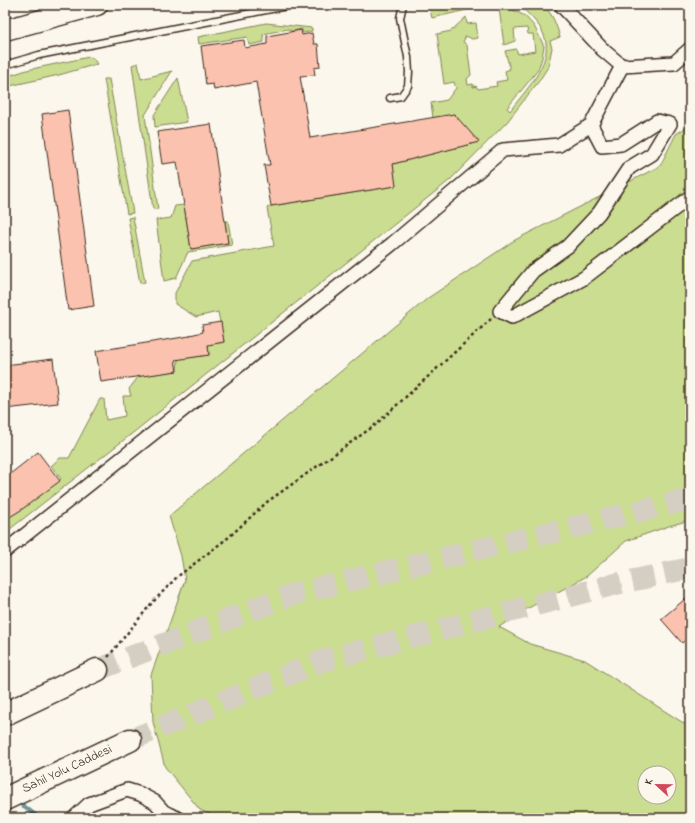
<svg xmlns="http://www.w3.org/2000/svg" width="695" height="823" font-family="'Indie Flower',sans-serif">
	<rect width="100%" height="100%" fill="#fbf7ec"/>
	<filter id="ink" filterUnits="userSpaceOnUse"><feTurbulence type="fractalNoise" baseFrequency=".025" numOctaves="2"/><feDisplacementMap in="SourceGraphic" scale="8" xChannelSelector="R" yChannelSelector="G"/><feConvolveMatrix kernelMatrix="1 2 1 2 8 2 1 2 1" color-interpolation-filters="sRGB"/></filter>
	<g filter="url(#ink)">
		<!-- green -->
		<g fill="#cbdd91" stroke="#838458" fill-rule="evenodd">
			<path d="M 432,5 L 488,5 L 432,18 L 430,10 Z"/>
			<path d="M 516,5 C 522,5 536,3 541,5 C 552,10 557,27 560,37 L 550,41 L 552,48 L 548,67 L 539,81 L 507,122 L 450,180 L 134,432 L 5,533 L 5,519 L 61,479 L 51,466 L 60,458 L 69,458 L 100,399 L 104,399 L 106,420 L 125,416 L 123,396 L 131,396 L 129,389 L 139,376 L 177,371 L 178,359 L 209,355 L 208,345 L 224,342 L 218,312 L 196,317 L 175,304 L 175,293 L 192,261 L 274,246 L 267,208 L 271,206 L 395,186 L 393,164 L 478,142 L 433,118 L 431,103 L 447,100 L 456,88 L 454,82 L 444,84 L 437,34 L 451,31 L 466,17 L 467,24 L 476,23 L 478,38 L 472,39 L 466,36 L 463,42 L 467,45 L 471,75 L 467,79 L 468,85 L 473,84 L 473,87 L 476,86 L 478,89 L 497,86 L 496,82 L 507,80 L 505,71 L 510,69 L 505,51 L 516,49 L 518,54 L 535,51 L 533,34 L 528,34 L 527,28 L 514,29 L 515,41 L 504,45 L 499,8 L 511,9 L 525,16 L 534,26 L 544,46 L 542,58 L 538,70 L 507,108 L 510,111 C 530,84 564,53 535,21 C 529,14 524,9 516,5 Z"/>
			<path d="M 266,23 L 312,28 L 312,31 L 303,33 L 302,29 L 292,31 L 288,29 L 263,34 L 264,42 L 249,45 L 247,37 L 199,44 L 198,37 Z"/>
			<path d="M 89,57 L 93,58 L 97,64 L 59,75 L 5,87 L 5,77 L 27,70 Z"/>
			<path d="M 138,63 L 141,79 L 172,71 L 145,115 L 158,209 L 153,209 L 132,65 Z"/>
			<path d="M 178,78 L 187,122 L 155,127 L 154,115 Z"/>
			<path d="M 104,79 L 109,79 L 133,213 L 127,214 Z"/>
			<path d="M 690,125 L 690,520 L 669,526 L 626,541 L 587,576 L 525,610 L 499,627 L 530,644 L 585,660 L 685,724 L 690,735 L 690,818 L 219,818 L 200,810 L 165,767 L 153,722 L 151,675 L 185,580 L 181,556 L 169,516 L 428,298 L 515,240 L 660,166 L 676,134 ZM 645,773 L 669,773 L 669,797 L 645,797 Z"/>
			<path d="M 184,205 L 191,249 L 228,243 L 225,221 L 228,221 L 232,245 L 188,252 L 176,278 L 164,281 L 156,220 L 171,218 L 175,206 Z"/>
			<path d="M 133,217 L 145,282 L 140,283 L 128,218 Z"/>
		</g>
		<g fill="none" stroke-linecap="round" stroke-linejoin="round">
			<!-- stream -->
			<path stroke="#6f949d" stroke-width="4.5" d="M 17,801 L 39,818"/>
		</g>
		<!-- building -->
		<g fill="#fbc3af" stroke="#3b2a1e">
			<path d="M 301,30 L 302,35 L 312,33 L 314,44 L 318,44 L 320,67 L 314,68 L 315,75 L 300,76 L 310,138 L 454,114 L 479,142 L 393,164 L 396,186 L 271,206 L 264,165 L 270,165 L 256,82 L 214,90 L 213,84 L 206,85 L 201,46 L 244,40 L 245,48 L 267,44 L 267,36 Z"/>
			<path d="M 68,110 L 94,306 L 68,310 L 42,114 Z"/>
			<path d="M 211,124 L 228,243 L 191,249 L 177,162 L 162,164 L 157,132 Z"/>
			<path d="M 221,322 L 224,342 L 208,345 L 209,355 L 175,360 L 177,371 L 101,382 L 96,351 L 190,336 L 190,335 L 203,332 L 202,325 Z"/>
			<path d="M 53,359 L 58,403 L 5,409 L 5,365 Z"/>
			<path d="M 38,452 L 60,481 L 21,510 L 5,520 L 5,478 Z"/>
			<path d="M 690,595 L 690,636 L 682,643 L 661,619 Z"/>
		</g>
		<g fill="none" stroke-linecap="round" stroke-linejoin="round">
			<!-- highway-tunnel -->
			<g stroke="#d5cec3" stroke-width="22" stroke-dasharray="22 11" stroke-linecap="butt">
				<path d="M 97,670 L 293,594 L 690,499"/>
				<path d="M 130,740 L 324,660 L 616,584 L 690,568"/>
			</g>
			<!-- lane casing -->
			<g stroke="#3b2a1e" stroke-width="9">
				<g id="lane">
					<path d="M 5,65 L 39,55 L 292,5"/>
					<path d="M 390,98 L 401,96 L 408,86 L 409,72 L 408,57 L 400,18 L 403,5"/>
				</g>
			</g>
			<!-- street casing -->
			<g stroke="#3b2a1e" stroke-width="16">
				<g id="street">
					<path d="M 561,5 L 603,50 L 622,66 L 674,63 L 690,49"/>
					<path d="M 591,125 L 602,146 L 621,144 L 657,121 L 670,124 L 652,154 L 629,168 L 599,213 L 568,246 L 533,271 L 500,311 L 512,317 L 584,278 L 690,197"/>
					<path d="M 5,551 L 392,244 L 503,150 L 559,145 L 591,125 L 622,66"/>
					<path d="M 74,818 L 89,804 L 127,790 L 140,794 L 155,802 L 164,812 L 177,818"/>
				</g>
			</g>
			<!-- primary casing -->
			<g stroke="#3b2a1e" stroke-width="23">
				<path id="primary" d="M 5,30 L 97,5"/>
			</g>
			<!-- highway casing -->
			<g stroke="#3b2a1e" stroke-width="25">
				<g id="highway">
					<path d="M 5,714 L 97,670"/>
					<path d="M 5,799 L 130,740"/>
				</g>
			</g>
			<!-- path -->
			<g stroke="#3b2a1e" stroke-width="2.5" stroke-dasharray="3 3" stroke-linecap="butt">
				<path d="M 108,657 L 151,604 L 177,577 L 229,537 L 267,502 L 374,426 L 491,319"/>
				<path d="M 100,814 L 104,818"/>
			</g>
			<!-- lane -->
			<use href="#lane" stroke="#fbf7ec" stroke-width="6"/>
			<!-- street -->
			<use href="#street" stroke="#fbf7ec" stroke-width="13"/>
			<!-- primary -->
			<use href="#primary" stroke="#fbf7ec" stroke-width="20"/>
			<!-- highway -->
			<use href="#highway" stroke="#fbf7ec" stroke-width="22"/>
		</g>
	</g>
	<g text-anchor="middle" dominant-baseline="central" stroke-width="3" stroke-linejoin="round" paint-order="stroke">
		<!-- street labels -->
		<g font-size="13" fill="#3b2a1e" stroke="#fbf7ec">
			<text transform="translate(67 769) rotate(-25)">Sahil Yolu Caddesi</text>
		</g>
	</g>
	<!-- margin -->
	<rect width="695" height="823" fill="none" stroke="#fbf7ec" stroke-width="20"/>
	<rect x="10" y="10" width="675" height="803" fill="none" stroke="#3b2a1e" stroke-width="1.5" filter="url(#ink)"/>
	<!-- north arrow -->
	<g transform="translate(657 785) rotate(292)"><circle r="19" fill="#fbf7ec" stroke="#aea59a"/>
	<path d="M0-3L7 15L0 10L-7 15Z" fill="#d1495b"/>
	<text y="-6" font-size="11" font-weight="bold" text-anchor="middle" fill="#3b2a1e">K</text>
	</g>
</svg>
